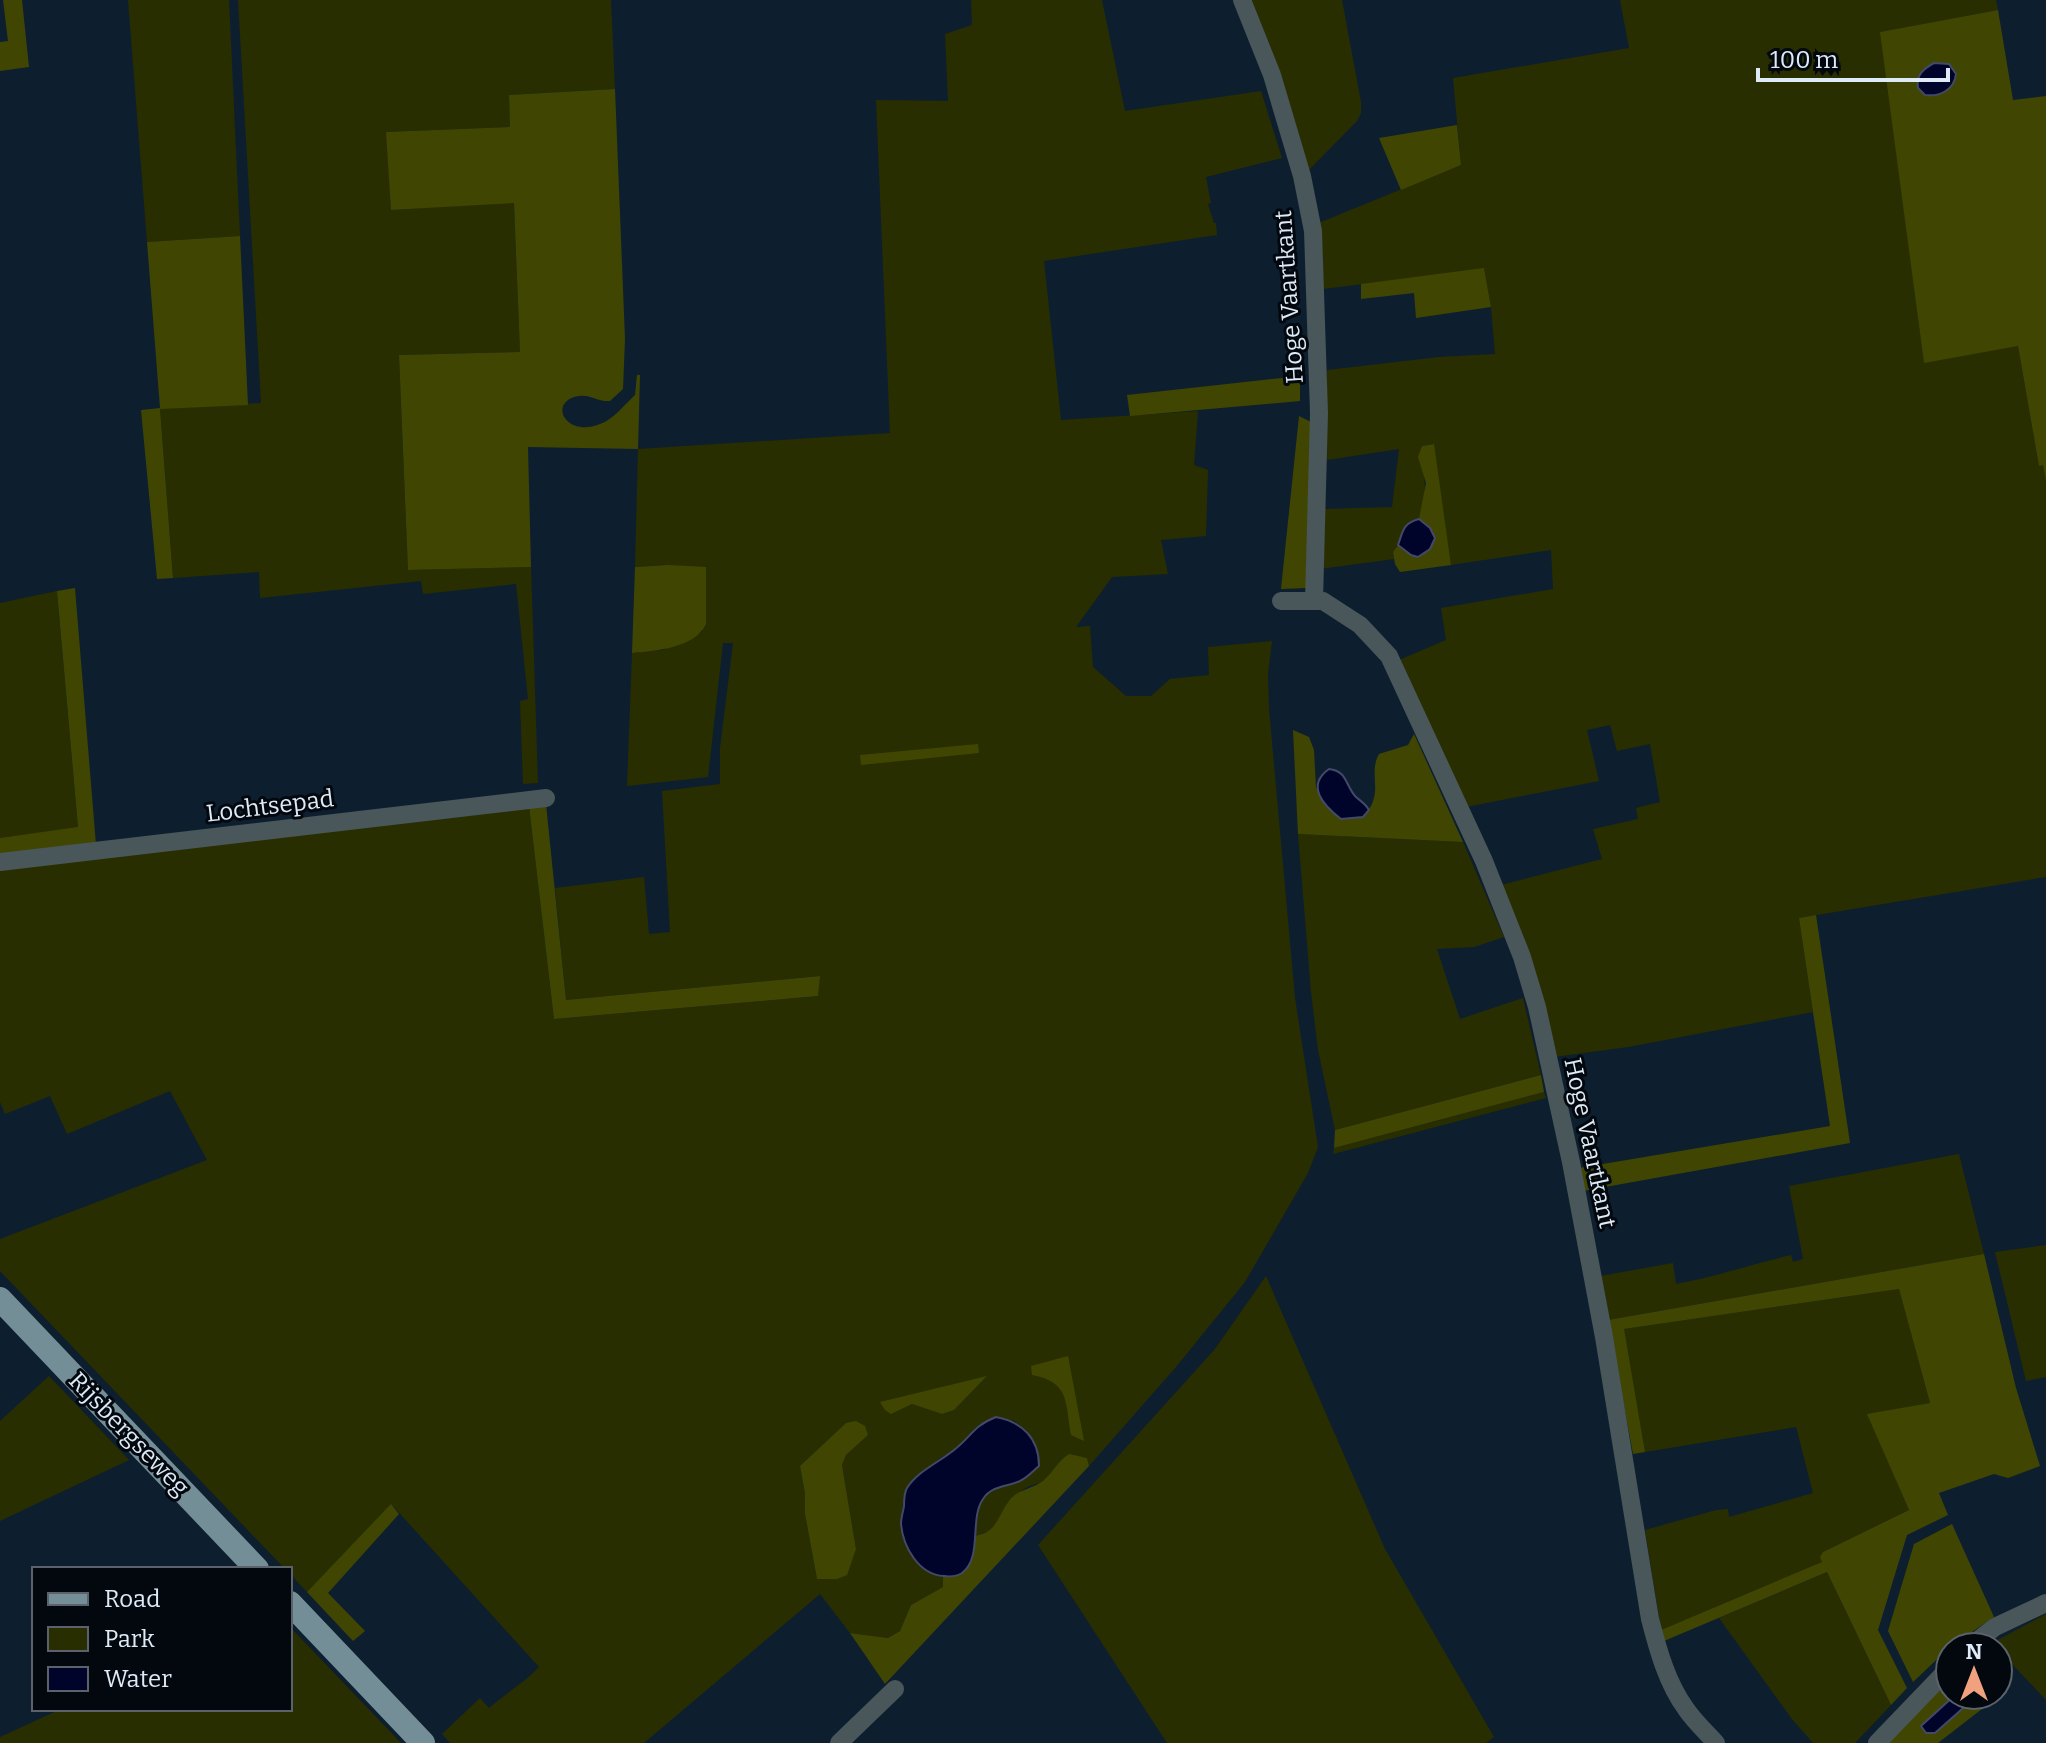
<svg xmlns="http://www.w3.org/2000/svg" width="2046" height="1743" font-family="Bitter,serif">
	<rect width="100%" height="100%" fill="#0d1f2e"/>
	<!-- green -->
	<g fill="#292e00" fill-rule="evenodd">
		<path d="M 128,0 L 229,0 L 240,236 L 147,242 Z"/>
		<path d="M 238,0 L 611,0 L 615,89 L 509,95 L 510,127 L 387,132 L 391,210 L 514,202 L 520,352 L 399,355 L 408,570 L 531,567 L 538,783 L 523,784 L 520,701 L 528,699 L 516,584 L 423,594 L 421,581 L 260,598 L 259,572 L 173,578 L 160,408 L 261,403 Z"/>
		<path d="M 971,0 L 1102,0 L 1125,111 L 1261,91 L 1282,158 L 1206,177 L 1211,203 L 1208,204 L 1214,223 L 1216,223 L 1217,235 L 1044,261 L 1061,420 L 1198,411 L 1194,465 L 1208,470 L 1206,536 L 1161,540 L 1168,574 L 1112,577 L 1076,627 L 1090,626 L 1093,667 L 1126,696 L 1151,696 L 1170,679 L 1209,675 L 1208,647 L 1272,641 L 1268,674 L 1269,709 L 1295,998 L 1318,1147 L 1308,1173 L 1245,1282 L 1176,1367 L 1089,1466 L 1087,1458 C 1057,1452 1064,1461 1047,1478 C 1040,1485 1030,1484 1024,1489 C 1004,1503 1001,1533 974,1536 L 981,1500 L 988,1492 L 1001,1485 L 1017,1482 L 1039,1465 C 1039,1445 1029,1431 1013,1420 L 940,1458 L 905,1491 C 904,1501 901,1513 901,1523 C 902,1546 920,1572 943,1576 L 943,1587 L 911,1605 L 900,1631 L 888,1638 L 850,1633 L 820,1594 L 644,1743 L 450,1743 L 442,1734 L 480,1698 L 489,1708 C 506,1693 524,1683 539,1667 L 392,1505 L 307,1592 L 290,1574 L 290,1569 L 285,1569 L 0,1271 L 0,1239 L 207,1160 L 170,1091 L 67,1134 L 50,1096 L 5,1114 L 0,1102 L 0,865 L 529,806 L 554,1019 L 818,996 L 819,976 L 566,1000 L 555,888 L 644,877 L 649,934 L 670,932 L 662,791 L 720,784 L 720,748 L 733,643 L 723,643 L 708,777 L 627,786 L 632,653 L 663,650 L 702,632 L 668,565 L 635,567 L 638,449 L 890,433 L 876,100 L 948,101 L 945,34 L 972,25 ZM 986,1377 L 954,1410 L 942,1414 L 912,1404 L 891,1413 L 885,1408 ZM 846,1423 L 868,1435 L 846,1455 L 842,1465 L 856,1549 L 817,1579 L 805,1514 L 805,1493 L 800,1466 Z"/>
		<path d="M 1249,0 L 1342,0 L 1361,102 L 1361,113 L 1357,121 L 1306,173 Z"/>
		<path d="M 1620,0 L 1996,0 L 1998,10 L 1881,32 L 1924,362 L 2018,346 L 2039,465 L 2043,465 L 2046,481 L 2046,877 L 1799,918 L 1813,1012 L 1628,1047 L 1554,1057 L 1501,885 L 1602,859 L 1593,829 L 1638,819 L 1636,808 L 1660,802 L 1650,744 L 1617,751 L 1610,725 L 1587,730 L 1599,781 L 1466,807 L 1399,660 L 1446,640 L 1441,608 L 1553,589 L 1551,550 L 1451,565 L 1433,444 L 1422,446 C 1421,471 1431,494 1419,519 C 1397,525 1405,537 1393,552 L 1394,559 L 1320,569 L 1324,509 L 1392,507 L 1399,449 L 1327,460 L 1327,370 L 1439,357 L 1495,354 L 1491,307 L 1484,269 L 1323,289 L 1316,224 L 1461,165 L 1453,78 L 1629,48 Z"/>
		<path d="M 57,591 L 78,828 L 0,838 L 0,603 Z"/>
		<path d="M 1298,834 L 1463,842 L 1504,937 L 1474,947 L 1437,949 L 1460,1019 L 1523,998 L 1541,1075 L 1335,1130 L 1318,1050 L 1311,992 Z"/>
		<path d="M 1544,1092 L 1546,1098 L 1333,1154 L 1334,1148 Z"/>
		<path d="M 1959,1154 L 1984,1254 L 1608,1320 L 1600,1276 L 1673,1263 L 1676,1284 C 1715,1277 1752,1264 1791,1255 L 1793,1262 L 1803,1259 L 1789,1186 Z"/>
		<path d="M 2046,1245 L 2046,1377 L 2026,1381 L 1995,1252 Z"/>
		<path d="M 1266,1276 L 1385,1549 L 1494,1737 L 1486,1743 L 1167,1743 L 1038,1545 L 1215,1349 Z"/>
		<path d="M 1899,1289 L 1930,1403 L 1868,1415 L 1909,1510 L 1823,1552 L 1823,1562 L 1661,1630 L 1645,1530 L 1716,1510 L 1728,1509 L 1729,1517 L 1813,1493 L 1796,1427 L 1645,1452 L 1623,1329 Z"/>
		<path d="M 49,1376 L 129,1460 L 0,1521 L 0,1421 Z"/>
		<path d="M 1827,1572 L 1891,1705 L 1855,1743 L 1813,1743 L 1792,1719 L 1719,1618 Z"/>
		<path d="M 2046,1614 L 2046,1700 L 1992,1643 Z"/>
		<path d="M 290,1627 L 401,1743 L 0,1743 L 0,1737 L 61,1709 L 290,1709 Z"/>
	</g>
	<!-- forest -->
	<g fill="#404602">
		<path d="M 3,0 L 22,0 L 29,67 L 0,71 L 0,42 L 8,41 Z"/>
		<path d="M 1998,10 L 2013,100 L 2046,96 L 2046,481 L 2043,465 L 2039,466 L 2018,346 L 1924,363 L 1880,32 Z"/>
		<path d="M 615,89 L 625,339 L 623,389 L 610,401 C 598,402 590,394 579,396 C 547,401 565,438 600,424 C 613,420 625,404 635,395 L 637,375 L 640,375 L 638,449 L 528,447 L 531,567 L 408,570 L 399,355 L 520,352 L 514,203 L 391,210 L 386,132 L 510,127 L 509,95 Z"/>
		<path d="M 1457,125 L 1461,165 L 1401,190 L 1379,138 Z"/>
		<path d="M 240,236 L 248,405 L 160,409 L 173,578 L 157,579 L 141,410 L 160,408 L 147,242 Z"/>
		<path d="M 1484,268 L 1491,307 L 1416,318 L 1414,293 L 1361,299 L 1361,284 Z"/>
		<path d="M 1300,376 L 1300,401 L 1130,416 L 1127,395 Z"/>
		<path d="M 1299,416 L 1311,422 L 1306,588 L 1281,589 Z"/>
		<path d="M 1434,444 L 1451,565 L 1400,572 L 1395,564 L 1393,552 L 1398,545 L 1411,555 L 1430,528 L 1419,519 L 1426,483 L 1418,457 L 1422,446 Z"/>
		<path d="M 668,565 L 706,567 L 706,624 C 695,648 655,651 632,653 L 635,567 Z"/>
		<path d="M 75,588 L 96,845 L 0,855 L 0,838 L 78,827 L 57,591 Z"/>
		<path d="M 1293,730 L 1309,737 L 1314,750 L 1316,788 L 1363,817 C 1386,792 1367,776 1379,754 L 1408,745 L 1414,734 L 1463,842 L 1298,834 Z"/>
		<path d="M 978,744 L 979,753 L 861,765 L 860,755 Z"/>
		<path d="M 546,804 L 566,1000 L 820,976 L 818,996 L 554,1019 L 529,806 Z"/>
		<path d="M 1816,915 L 1850,1143 L 1583,1191 L 1579,1168 L 1830,1126 L 1799,918 Z"/>
		<path d="M 1541,1075 L 1544,1092 L 1334,1148 L 1335,1130 Z"/>
		<path d="M 1984,1254 L 2016,1388 L 2040,1466 L 2008,1478 L 1994,1474 L 1939,1493 L 1948,1515 L 1907,1535 L 1878,1630 L 1907,1688 L 1891,1705 L 1827,1572 L 1664,1641 L 1661,1630 L 1822,1562 L 1820,1557 L 1823,1552 L 1909,1510 L 1867,1414 L 1930,1403 L 1899,1289 L 1624,1329 L 1645,1452 L 1633,1454 L 1608,1320 Z"/>
		<path d="M 1068,1356 L 1084,1441 L 1071,1435 C 1065,1404 1071,1382 1032,1375 L 1031,1366 Z"/>
		<path d="M 987,1376 L 954,1410 L 942,1414 L 912,1404 L 891,1414 L 885,1410 L 880,1402 Z"/>
		<path d="M 856,1421 L 865,1426 L 868,1435 L 846,1455 L 842,1465 L 856,1549 L 847,1575 L 837,1579 L 817,1579 L 805,1514 L 805,1493 L 800,1466 L 846,1423 Z"/>
		<path d="M 1069,1454 L 1087,1458 L 1089,1466 L 885,1684 L 850,1633 L 888,1638 L 900,1631 L 911,1605 L 943,1587 L 943,1576 L 963,1572 L 972,1561 L 974,1536 C 997,1533 997,1517 1009,1501 C 1018,1488 1037,1489 1047,1477 C 1056,1468 1058,1461 1069,1454 Z"/>
		<path d="M 391,1504 L 399,1514 L 328,1593 L 365,1631 L 353,1641 L 307,1592 Z"/>
		<path d="M 1952,1524 L 1994,1617 L 1950,1647 L 1913,1682 L 1888,1631 L 1914,1544 Z"/>
		<path d="M 1998,1671 L 2009,1688 L 1938,1743 L 1887,1743 L 1950,1677 L 1950,1695 L 1955,1695 L 1922,1726 L 1970,1702 L 1973,1695 L 1998,1695 Z"/>
	</g>
	<!-- water -->
	<g fill="#00042b" stroke="#434968" stroke-width="2">
		<path d="M 1934,63 L 1949,64 L 1956,74 C 1954,90 1940,97 1925,95 L 1918,88 C 1916,75 1923,69 1934,63 Z"/>
		<path d="M 1419,519 L 1430,528 L 1435,538 L 1430,549 L 1418,557 L 1411,555 L 1398,545 C 1403,531 1403,523 1419,519 Z"/>
		<path d="M 1329,769 C 1347,771 1345,784 1355,796 C 1360,801 1365,803 1369,810 L 1363,817 L 1341,819 C 1324,806 1305,786 1329,769 Z"/>
		<path d="M 996,1417 C 1022,1422 1039,1438 1039,1466 C 1033,1471 1028,1477 1020,1481 C 1007,1487 992,1485 983,1499 C 969,1519 983,1557 962,1573 C 957,1576 950,1577 944,1576 C 919,1575 903,1547 901,1524 C 901,1518 903,1512 904,1506 C 904,1500 904,1493 907,1488 C 918,1471 938,1463 954,1450 C 972,1436 973,1426 996,1417 Z"/>
		<path d="M 1955,1695 L 1973,1695 L 1970,1702 L 1935,1733 L 1926,1733 L 1921,1726 Z"/>
	</g>
	<g fill="none" stroke-linecap="round" stroke-linejoin="round">
		<!-- minor -->
		<g stroke="#49565a" stroke-width="18">
			<path d="M 1242,0 L 1272,75 L 1302,176 L 1313,231 L 1319,413 L 1314,601"/>
			<path d="M 1281,601 L 1323,601 L 1360,625 L 1389,656 L 1484,861 L 1522,957 L 1537,1007 L 1571,1162 L 1604,1337 L 1650,1619 C 1658,1650 1667,1683 1686,1709 C 1694,1721 1706,1732 1716,1743"/>
			<path d="M 0,862 L 546,798"/>
			<path d="M 1969,1647 L 1995,1627 L 2046,1603"/>
			<path d="M 839,1743 L 895,1689"/>
			<path d="M 1877,1743 L 1950,1667"/>
		</g>
		<!-- major -->
		<g stroke="#748e98" stroke-width="24">
			<path d="M 0,1299 L 257,1569"/>
			<path d="M 290,1603 L 423,1743"/>
		</g>
	</g>
	<g text-anchor="middle" dominant-baseline="central" stroke-width="6" stroke-linejoin="round" paint-order="stroke">
		<!-- street labels -->
		<g font-size="24" fill="#deeaf5" stroke="#03080f">
			<text transform="translate(1289 297) rotate(-94)">Hoge Vaartkant</text>
			<text transform="translate(270 806) rotate(-7)">Lochtsepad</text>
			<text transform="translate(1590 1143) rotate(78)">Hoge Vaartkant</text>
			<text transform="translate(129 1434) rotate(46)">Rijsbergseweg</text>
		</g>
	</g>
	<!-- legend -->
	<rect x="32" y="1567" width="260" height="144" fill="#03080f" stroke="#5b626b" stroke-width="2"/>
	<rect x="48" y="1593" width="40" height="12" fill="#748e98" stroke="#5b626b" stroke-width="2"/>
	<text x="104" y="1607" font-size="24" fill="#deeaf5">Road</text>
	<rect x="48" y="1627" width="40" height="24" fill="#292e00" stroke="#5b626b" stroke-width="2"/>
	<text x="104" y="1647" font-size="24" fill="#deeaf5">Park</text>
	<rect x="48" y="1667" width="40" height="24" fill="#00042b" stroke="#5b626b" stroke-width="2"/>
	<text x="104" y="1687" font-size="24" fill="#deeaf5">Water</text>
	<!-- north arrow -->
	<g transform="translate(1974 1671)"><circle r="38" fill="#03080f" stroke="#5b626b" stroke-width="2"/>
	<path d="M0-6L14 30L0 20L-14 30Z" fill="#f2a17e"/>
	<text y="-12" font-size="22" font-weight="bold" text-anchor="middle" fill="#deeaf5">N</text>
	</g>
	<!-- scale -->
	<path d="M1758 68v12h190v-12" fill="none" stroke="#deeaf5" stroke-width="4"/>
	<text x="1770" y="68" font-size="24" fill="#deeaf5" stroke="#03080f" stroke-width="6" paint-order="stroke">100 m</text>
</svg>
